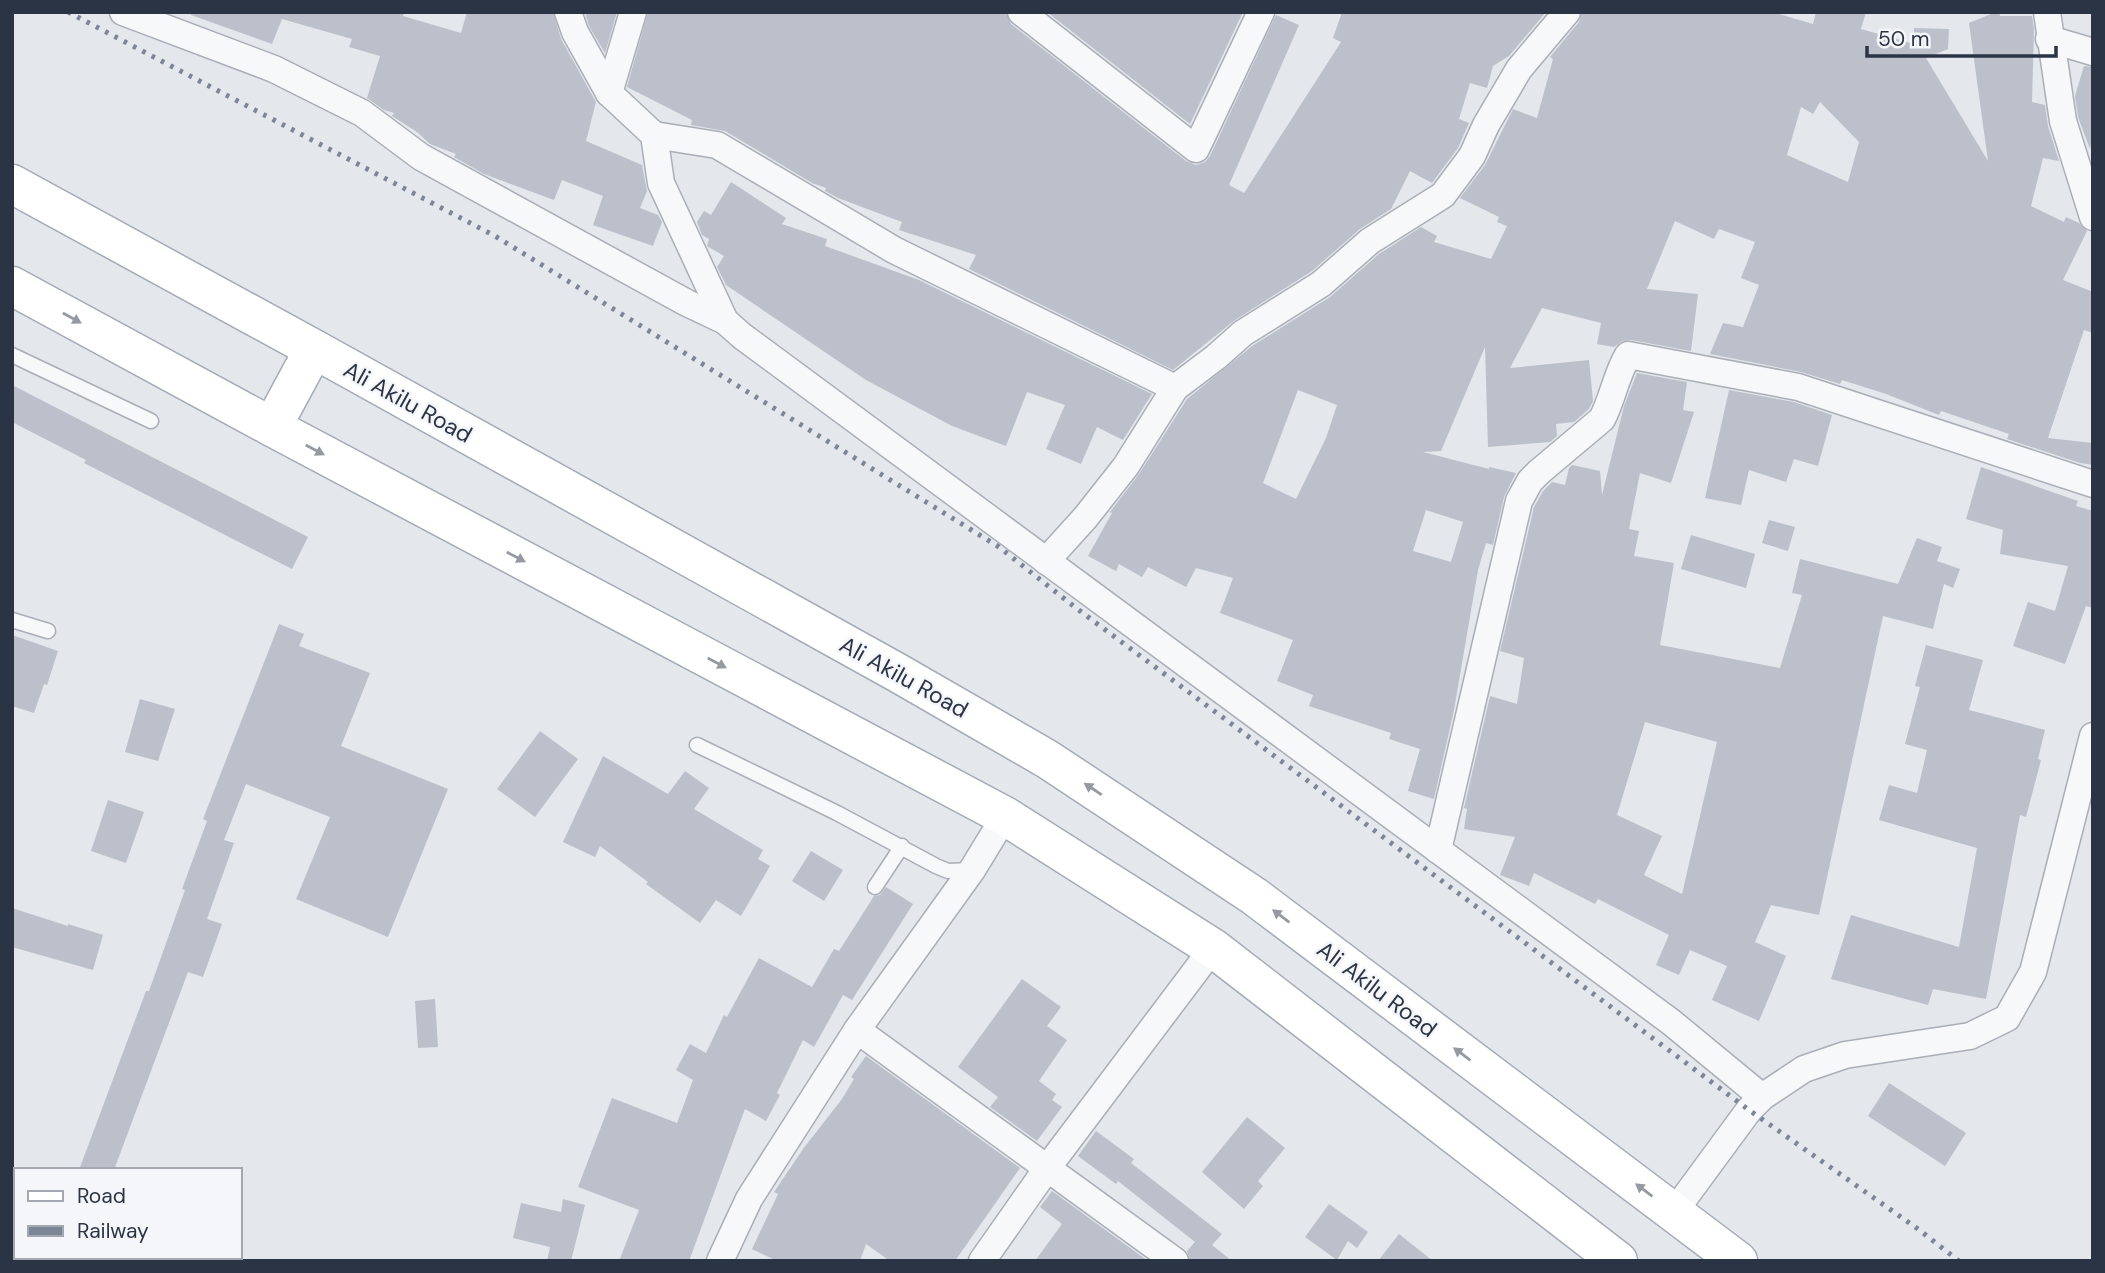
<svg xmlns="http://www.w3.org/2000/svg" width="2105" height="1273" font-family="'DM Sans',sans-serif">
	<rect width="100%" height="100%" fill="#e4e7ec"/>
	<!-- building -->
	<g fill="#bbc0ca" fill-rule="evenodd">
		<path d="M 192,12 L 404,12 L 403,16 L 461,33 L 467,12 L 553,12 L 561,39 L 596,102 L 586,141 L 642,165 L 647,191 L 640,208 L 658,215 L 662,222 L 653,246 L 593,225 L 603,196 L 562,180 L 554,200 L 484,174 L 454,157 L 456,154 L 430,144 L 417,132 L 392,116 L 394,113 L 384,110 L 367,98 L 380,56 L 349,47 L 352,39 L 282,19 L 272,44 L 191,15 Z"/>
		<path d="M 585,12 L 617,12 L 605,53 L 589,26 Z"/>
		<path d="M 648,12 L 1006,12 L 1011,24 L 1186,161 L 1196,165 L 1205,162 L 1210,156 L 1276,15 L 1299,25 L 1229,185 L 1244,193 L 1341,42 L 1333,38 L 1342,12 L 1546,12 L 1509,56 L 1493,66 L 1487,88 L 1470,83 L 1459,119 L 1469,123 L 1458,148 L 1432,183 L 1410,171 L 1391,209 L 1360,229 L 1312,271 L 1235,320 L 1173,370 L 969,269 L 976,255 L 899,230 L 902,222 L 838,198 L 825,191 L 826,188 L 812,183 L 725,131 L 691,125 L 692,120 L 627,87 Z"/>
		<path d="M 1047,12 L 1243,12 L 1190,124 Z"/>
		<path d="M 1582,12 L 1772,12 L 1813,24 L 1816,12 L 1866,12 L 1861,29 L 1914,44 L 1914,28 L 1949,29 L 1948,49 L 1926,58 L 1988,161 L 1969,23 L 1996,12 L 1999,12 L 2000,16 L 2032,16 L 2034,29 L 2032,102 L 2045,105 L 2048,126 L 2059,161 L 2043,158 L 2031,206 L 2064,222 L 2066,217 L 2079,223 L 2087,231 L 2063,280 L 2093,292 L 2093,333 L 2084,330 L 2048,438 L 2093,443 L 2093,465 L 2080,463 L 2007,439 L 2009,434 L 1941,411 L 1939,415 L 1886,394 L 1842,380 L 1840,384 L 1801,372 L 1710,354 L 1723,323 L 1743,327 L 1759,285 L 1741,278 L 1755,242 L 1719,229 L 1714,239 L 1675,221 L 1647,289 L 1698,294 L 1691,351 L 1631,340 L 1622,341 L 1614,347 L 1597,344 L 1601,323 L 1542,308 L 1510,368 L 1589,360 L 1593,401 L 1589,409 L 1574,422 L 1556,424 L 1557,436 L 1550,442 L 1488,447 L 1485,347 L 1441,451 L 1423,452 L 1489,469 L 1489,467 L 1516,473 L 1504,497 L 1493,545 L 1486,543 L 1478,570 L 1454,710 L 1434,799 L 1408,791 L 1420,749 L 1389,739 L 1391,733 L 1309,706 L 1313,695 L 1277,681 L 1293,640 L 1220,613 L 1233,578 L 1196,568 L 1186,587 L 1148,567 L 1142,577 L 1119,564 L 1116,571 L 1088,556 L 1112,513 L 1110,512 L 1139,474 L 1187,399 L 1252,346 L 1330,297 L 1379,254 L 1421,227 L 1437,236 L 1434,242 L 1491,259 L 1507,226 L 1497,222 L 1499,217 L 1460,198 L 1485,165 L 1513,109 L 1537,118 L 1553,59 L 1550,57 L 1579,22 ZM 1820,102 L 1859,142 L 1848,182 L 1787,155 L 1801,107 L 1813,114 ZM 1298,390 L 1337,405 L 1326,438 L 1296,499 L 1263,483 ZM 1426,510 L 1463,522 L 1451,562 L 1413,551 Z"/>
		<path d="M 2084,66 L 2093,67 L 2093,134 L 2090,149 L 2078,117 L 2075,96 Z"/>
		<path d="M 731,182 L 786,218 L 782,224 L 827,239 L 825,246 L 919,280 L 1152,394 L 1123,440 L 1097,427 L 1081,464 L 1046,449 L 1065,405 L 1027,392 L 1006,446 L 952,426 L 866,380 L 726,285 L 717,267 L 724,256 L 707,246 L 709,239 L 702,235 L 697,222 L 704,211 L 711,215 Z"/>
		<path d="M 1637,373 L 1687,382 L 1683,410 L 1694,412 L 1671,483 L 1640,473 L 1629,529 L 1639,531 L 1634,556 L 1674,563 L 1660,645 L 1780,668 L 1802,595 L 1792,593 L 1800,559 L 1898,584 L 1917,538 L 1942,547 L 1937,561 L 1960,569 L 1953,588 L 1944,584 L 1933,629 L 1883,616 L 1819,915 L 1771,905 L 1755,942 L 1786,956 L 1759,1021 L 1712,1000 L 1727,966 L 1690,950 L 1679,975 L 1656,965 L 1669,935 L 1598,899 L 1595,904 L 1534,873 L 1529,886 L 1500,875 L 1515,837 L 1464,829 L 1467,809 L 1464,808 L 1490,696 L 1517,704 L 1524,658 L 1500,651 L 1534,507 L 1543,491 L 1552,482 L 1565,485 L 1569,468 L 1572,465 L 1600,471 L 1602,495 L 1624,406 ZM 1645,722 L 1717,742 L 1682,894 L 1644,875 L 1662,836 L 1617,815 Z"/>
		<path d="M 12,385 L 308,537 L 292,569 L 84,463 L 86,460 L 12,422 Z"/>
		<path d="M 1729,390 L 1794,402 L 1832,415 L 1818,466 L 1794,459 L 1786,482 L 1749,470 L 1741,505 L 1705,498 Z"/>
		<path d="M 1981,467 L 2078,501 L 2076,506 L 2093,511 L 2093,608 L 2086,606 L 2065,664 L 2013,646 L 2028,602 L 2055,611 L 2068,566 L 2000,554 L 2003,530 L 1966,519 Z"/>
		<path d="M 1769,520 L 1795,527 L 1788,551 L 1762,543 Z"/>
		<path d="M 1691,535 L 1755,554 L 1746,588 L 1681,569 Z"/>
		<path d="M 279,624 L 304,634 L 299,646 L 370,673 L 341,746 L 448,789 L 388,937 L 296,899 L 330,817 L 246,784 L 224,840 L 234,843 L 207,919 L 222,924 L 203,977 L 188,972 L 114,1170 L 79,1170 L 146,991 L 149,991 L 185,890 L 182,889 L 207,821 L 203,819 Z"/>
		<path d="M 12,635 L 58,651 L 47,685 L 44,684 L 34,713 L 12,706 Z"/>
		<path d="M 1926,645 L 1983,660 L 1969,710 L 2045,730 L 2038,759 L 2041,760 L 2026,817 L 2020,815 L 1986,999 L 1933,989 L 1928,1005 L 1831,979 L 1851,915 L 1959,947 L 1977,848 L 1879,820 L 1889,785 L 1917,793 L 1927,750 L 1905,744 L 1920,687 L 1915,686 Z"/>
		<path d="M 140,699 L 175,709 L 158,761 L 125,752 Z"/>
		<path d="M 540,731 L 578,759 L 535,817 L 497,789 Z"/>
		<path d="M 603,756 L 668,794 L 685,771 L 709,788 L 694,809 L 763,850 L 758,859 L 770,866 L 741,916 L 716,900 L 700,923 L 646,884 L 648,882 L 600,846 L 595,857 L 563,842 Z"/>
		<path d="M 108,800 L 144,812 L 126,863 L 91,851 Z"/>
		<path d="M 811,851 L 843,870 L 824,901 L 792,881 Z"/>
		<path d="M 886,887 L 913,904 L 852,1000 L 843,995 L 814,1047 L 803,1040 L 777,1093 L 780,1095 L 766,1121 L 745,1109 L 689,1261 L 619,1261 L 639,1210 L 578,1187 L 612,1098 L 677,1123 L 693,1080 L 676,1070 L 690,1044 L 706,1053 L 724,1015 L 727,1017 L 759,958 L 812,987 L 834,949 L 839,951 L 874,896 L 880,895 Z"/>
		<path d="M 12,908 L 68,926 L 68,924 L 103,935 L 93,970 L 12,947 Z"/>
		<path d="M 1022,979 L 1061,1007 L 1047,1026 L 1067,1040 L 1039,1081 L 1056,1094 L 1052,1100 L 1062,1107 L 1037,1141 L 990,1107 L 998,1097 L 958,1067 Z"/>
		<path d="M 435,999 L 438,1047 L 418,1048 L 415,1001 Z"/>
		<path d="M 866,1056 L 1020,1168 L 955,1261 L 890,1261 L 866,1244 L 860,1261 L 777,1261 L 752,1249 L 778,1194 L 774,1192 L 803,1149 L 842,1099 L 854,1079 L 851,1077 Z"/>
		<path d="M 1889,1083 L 1966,1133 L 1945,1166 L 1868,1116 Z"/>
		<path d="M 1247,1117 L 1285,1148 L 1258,1181 L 1263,1186 L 1244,1209 L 1202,1172 Z"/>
		<path d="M 1096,1131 L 1134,1159 L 1131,1163 L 1222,1234 L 1212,1245 L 1232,1261 L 1190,1261 L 1187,1251 L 1195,1242 L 1118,1181 L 1116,1184 L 1078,1156 Z"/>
		<path d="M 1052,1191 L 1148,1261 L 1035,1261 L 1062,1224 L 1040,1207 Z"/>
		<path d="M 563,1199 L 585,1205 L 571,1261 L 547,1261 L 550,1247 L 513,1238 L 521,1203 L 561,1212 Z"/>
		<path d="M 1329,1204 L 1368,1232 L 1357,1248 L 1348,1241 L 1337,1260 L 1305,1237 Z"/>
		<path d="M 1399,1234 L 1433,1261 L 1378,1261 Z"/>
	</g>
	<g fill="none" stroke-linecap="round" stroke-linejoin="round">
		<!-- lane casing -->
		<g stroke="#a9aeb7" stroke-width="17">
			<g id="lane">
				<path d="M 12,355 L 151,421"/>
				<path d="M 12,620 L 48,631"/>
				<path d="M 697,745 L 837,813 L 936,866 L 948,871 L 972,870"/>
				<path d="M 875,887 L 902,846"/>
			</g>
		</g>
		<!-- street casing -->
		<g stroke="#a9aeb7" stroke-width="29">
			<g id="street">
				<path d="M 123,12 L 274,69 L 362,113 L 421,157 L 687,303 L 725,321"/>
				<path d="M 568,12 L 575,32 L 609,93 L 654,135 L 661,183 L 725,321 L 742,336 L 1671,1022 L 1762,1097"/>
				<path d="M 1021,12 L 1196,149 L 1261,12"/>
				<path d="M 2047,12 L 2063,121 L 2093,217"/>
				<path d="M 2049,39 L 2093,52"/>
				<path d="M 609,93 L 633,12"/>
				<path d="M 654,135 L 717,145 L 894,250 L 1175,388"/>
				<path d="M 1046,561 L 1085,518 L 1126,466 L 1175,388 L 1216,357 L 1243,333 L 1321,284 L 1370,241 L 1443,195 L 1472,156 L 1486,125 L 1519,69 L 1567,12"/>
				<path d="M 1438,850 L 1519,501 L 1530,481 L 1539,472 L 1602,419 C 1613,398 1616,375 1628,355 L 1798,387 L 2093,484"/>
				<path d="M 857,1030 L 1175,1261"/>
				<path d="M 1674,1212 L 1749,1110 L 1762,1097 L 1804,1069 L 1845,1055 L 1970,1036 L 2007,1018 L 2033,972 L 2093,736"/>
				<path d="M 720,1261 L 749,1199 L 857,1030 L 972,870 L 1005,816"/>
				<path d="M 982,1261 L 1048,1167 L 1213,948"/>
			</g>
		</g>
		<!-- primary casing -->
		<g stroke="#a3abb8" stroke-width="41">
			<g id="primary">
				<path d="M 12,184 L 314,349 L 898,673 L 1047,759 L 1254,896 L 1738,1261"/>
				<path d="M 12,286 L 272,427 L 1005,816 L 1213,948 L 1618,1261"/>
				<path d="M 272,427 L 314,349"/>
			</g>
		</g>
		<!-- lane -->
		<use href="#lane" stroke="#f7f8fa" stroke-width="14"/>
		<!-- street -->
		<use href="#street" stroke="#f7f8fa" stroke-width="26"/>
		<!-- primary -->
		<use href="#primary" stroke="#fff" stroke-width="38"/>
		<!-- rail -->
		<path stroke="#7d8696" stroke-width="5" stroke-dasharray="3.5 7" stroke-linecap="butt" d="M 68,12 L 495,236 L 999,547 L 1076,608 L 1749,1110 L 1918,1229 L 1959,1261"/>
	</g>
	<!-- one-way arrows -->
	<defs><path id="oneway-solid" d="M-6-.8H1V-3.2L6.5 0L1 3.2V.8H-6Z" transform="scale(1.75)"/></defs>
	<g fill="#959aa2">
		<use href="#oneway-solid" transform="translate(72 318) rotate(29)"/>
		<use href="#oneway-solid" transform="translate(315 450) rotate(28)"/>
		<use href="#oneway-solid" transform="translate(516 557) rotate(28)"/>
		<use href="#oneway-solid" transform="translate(717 663) rotate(28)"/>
		<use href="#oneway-solid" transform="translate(1093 789) rotate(-146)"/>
		<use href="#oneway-solid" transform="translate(1281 916) rotate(-143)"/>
		<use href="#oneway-solid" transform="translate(1462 1054) rotate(-143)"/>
		<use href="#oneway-solid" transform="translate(1644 1190) rotate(-143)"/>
	</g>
	<g text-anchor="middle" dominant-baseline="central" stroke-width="5" stroke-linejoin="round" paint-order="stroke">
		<!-- street labels -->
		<g font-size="23" fill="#2b3445" stroke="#f4f6f9">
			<text transform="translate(408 402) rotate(29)">Ali Akilu Road</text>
			<text transform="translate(904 677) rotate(29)">Ali Akilu Road</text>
			<text transform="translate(1377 989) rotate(37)">Ali Akilu Road</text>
		</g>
	</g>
	<!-- border -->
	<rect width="2105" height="1273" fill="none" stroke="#2b3445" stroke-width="28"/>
	<!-- legend -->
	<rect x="14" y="1168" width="228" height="91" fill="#f4f6f9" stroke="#a4a8b1" stroke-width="2"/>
	<rect x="28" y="1191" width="35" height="10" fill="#ffffff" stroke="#a4a8b1" stroke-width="2"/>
	<text x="77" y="1203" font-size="21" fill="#2b3445">Road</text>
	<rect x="28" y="1226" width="35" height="10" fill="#7d8696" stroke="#a4a8b1" stroke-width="2"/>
	<text x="77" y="1238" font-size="21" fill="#2b3445">Railway</text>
	<!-- scale -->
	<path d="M1867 46v10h189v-10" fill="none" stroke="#2b3445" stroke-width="3.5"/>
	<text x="1878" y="46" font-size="21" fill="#2b3445" stroke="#f4f6f9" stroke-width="5" paint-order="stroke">50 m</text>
</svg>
